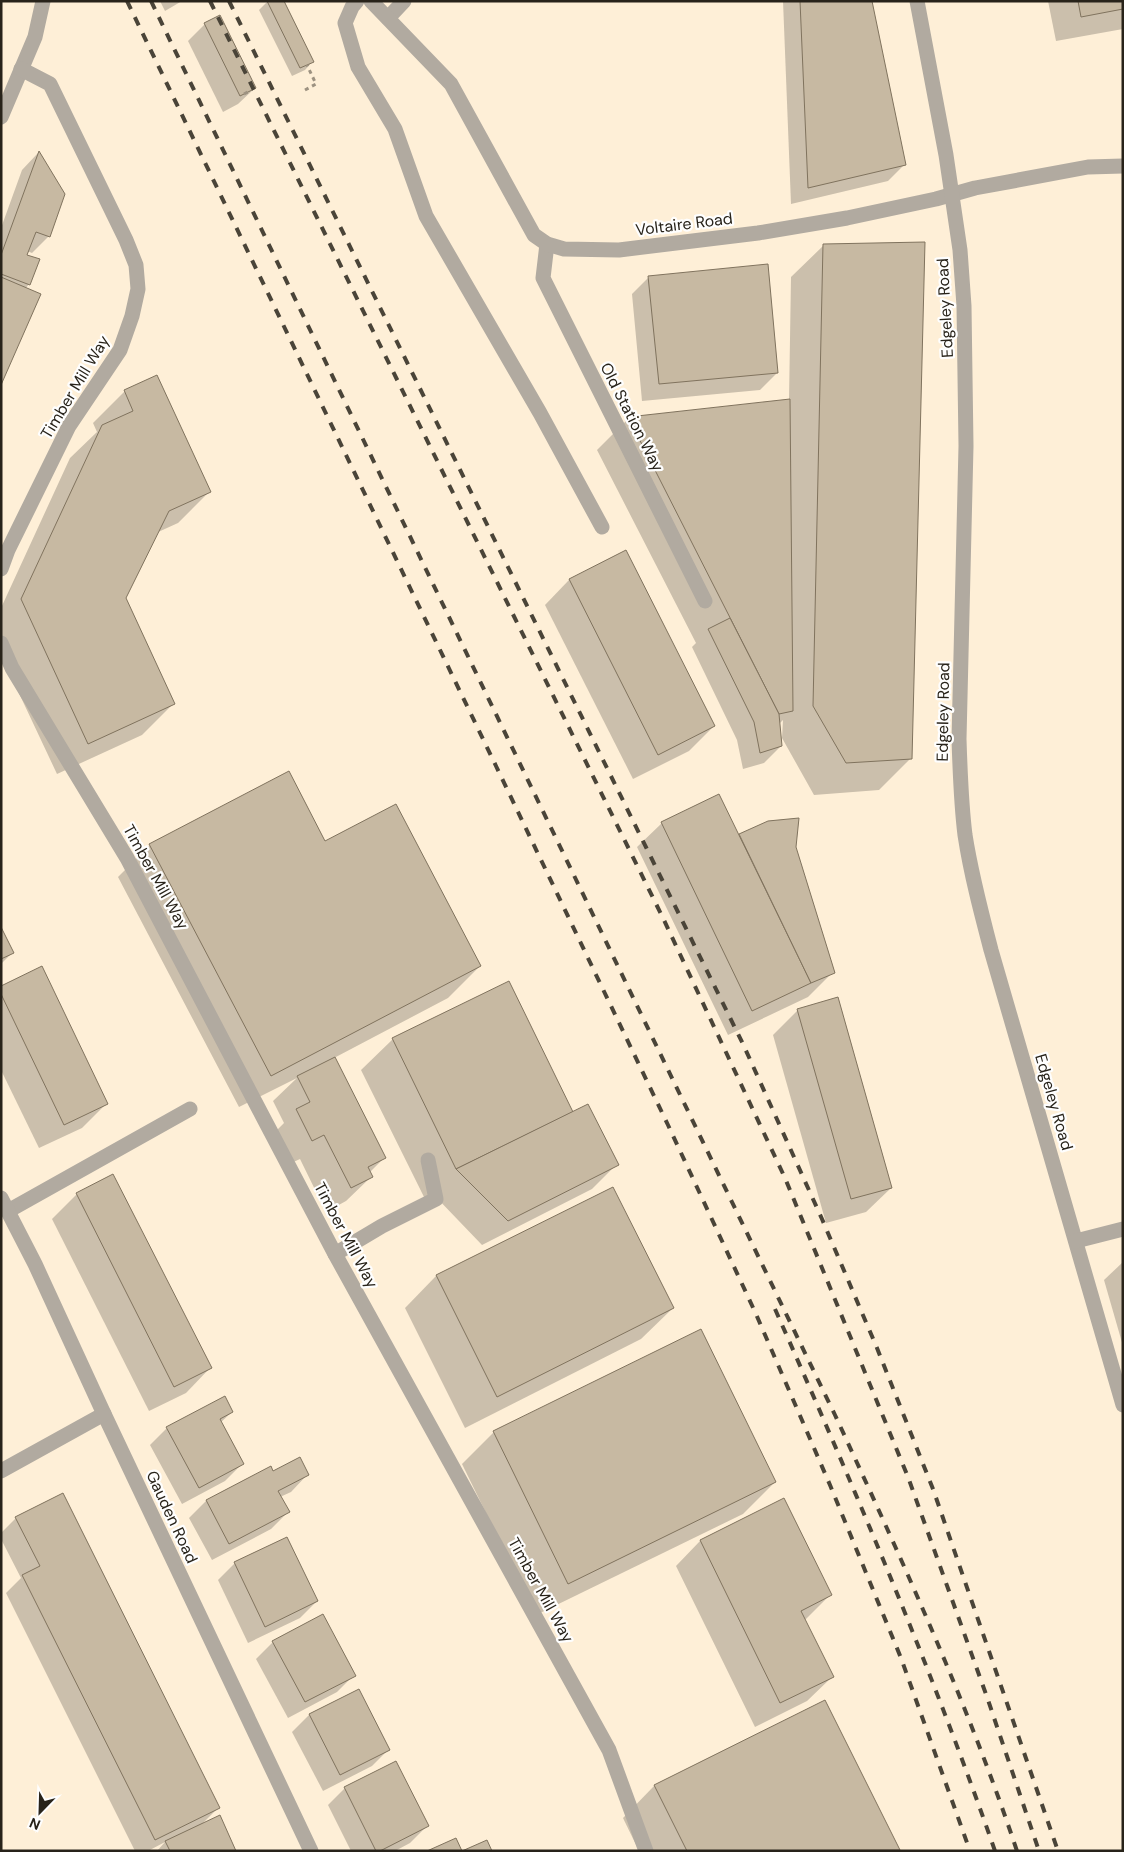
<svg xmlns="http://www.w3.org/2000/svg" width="1124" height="1852" font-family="'DM Sans',sans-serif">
	<rect width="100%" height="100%" fill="#feefd7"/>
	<!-- shadow -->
	<g fill="#0003">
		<path d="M 160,1 L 182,1 L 165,11 Z"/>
		<path d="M 268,1 L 313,61 L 305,70 L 292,76 L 259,10 Z"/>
		<path d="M 783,1 L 871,1 L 905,164 L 888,181 L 791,204 Z"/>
		<path d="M 1048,1 L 1123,1 L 1123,29 L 1056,41 Z"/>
		<path d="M 205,24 L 255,88 L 238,104 L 223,112 L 188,41 Z"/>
		<path d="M 38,153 L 49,236 L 32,253 L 27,251 L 26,256 L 29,284 L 25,289 L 1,382 L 1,228 L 22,170 Z"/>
		<path d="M 823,246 L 911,758 L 879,790 L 814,795 L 782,738 L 783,720 L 779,724 L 781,746 L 764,763 L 743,769 L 737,740 L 692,647 L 696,643 L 597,450 L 629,418 L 789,400 L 791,277 Z"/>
		<path d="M 649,277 L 777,373 L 760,390 L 642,401 L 632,294 Z"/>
		<path d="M 125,391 L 209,492 L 178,523 L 156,533 L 125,598 L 174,703 L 142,735 L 57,774 L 1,655 L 1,608 L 70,458 L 97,432 L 93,423 Z"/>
		<path d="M 626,551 L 714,726 L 689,751 L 633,779 L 545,605 L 569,580 Z"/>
		<path d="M 768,822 L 833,972 L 808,997 L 728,1035 L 637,847 L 662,823 L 739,836 Z"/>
		<path d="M 324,842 L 480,966 L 448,998 L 334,1058 L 384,1158 L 369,1173 L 371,1177 L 346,1201 L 326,1212 L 300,1159 L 287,1165 L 272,1135 L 284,1123 L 273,1101 L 297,1078 L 239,1107 L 118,877 L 150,845 Z"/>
		<path d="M 1,930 L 12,953 L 1,964 Z"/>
		<path d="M 1,987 L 106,1104 L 82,1128 L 39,1148 L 1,1070 Z"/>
		<path d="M 798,1010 L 891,1188 L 866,1212 L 826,1223 L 773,1035 Z"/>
		<path d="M 393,1039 L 573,1113 L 617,1164 L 592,1189 L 482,1245 L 434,1195 L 425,1199 L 361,1070 Z"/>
		<path d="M 113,1176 L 210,1368 L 186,1393 L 149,1411 L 52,1219 L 77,1194 Z"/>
		<path d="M 612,1188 L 673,1308 L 641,1339 L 465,1428 L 405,1308 L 436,1276 Z"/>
		<path d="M 1123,1262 L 1123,1346 L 1104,1280 Z"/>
		<path d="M 232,1412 L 220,1423 L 242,1464 L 225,1481 L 182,1504 L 150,1445 L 167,1428 Z"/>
		<path d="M 494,1432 L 775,1482 L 743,1514 L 536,1615 L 462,1464 Z"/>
		<path d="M 270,1468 L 273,1472 L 307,1475 L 291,1492 L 280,1497 L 288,1512 L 271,1529 L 212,1560 L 189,1518 L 206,1501 Z"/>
		<path d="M 784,1500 L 830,1595 L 804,1621 L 832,1677 L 807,1701 L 755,1727 L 676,1566 L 700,1541 Z"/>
		<path d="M 16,1518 L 219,1807 L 201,1825 L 235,1851 L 157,1851 L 165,1842 L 148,1851 L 135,1851 L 6,1593 L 21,1578 L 1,1539 L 1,1533 Z"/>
		<path d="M 235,1563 L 317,1601 L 300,1618 L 248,1643 L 218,1580 Z"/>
		<path d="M 273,1642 L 354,1675 L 337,1692 L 288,1718 L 256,1659 Z"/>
		<path d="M 359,1690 L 389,1749 L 372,1766 L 323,1791 L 292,1732 L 309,1715 Z"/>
		<path d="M 824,1702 L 898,1851 L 639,1851 L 623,1818 L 654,1786 Z"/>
		<path d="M 345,1788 L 427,1826 L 410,1843 L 395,1851 L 351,1851 L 328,1805 Z"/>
	</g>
	<!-- building -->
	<g fill="#c7b9a2" stroke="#80735e">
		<path d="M 267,1 L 284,1 L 314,62 L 300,68 Z"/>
		<path d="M 800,1 L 872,1 L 906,165 L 808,188 Z"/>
		<path d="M 1078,1 L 1123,1 L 1123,9 L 1081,17 Z"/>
		<path d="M 220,15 L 256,88 L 240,96 L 204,23 Z"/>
		<path d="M 39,151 L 65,194 L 50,237 L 36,232 L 27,255 L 40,259 L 30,285 L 1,274 L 1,255 Z"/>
		<path d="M 925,242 L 912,759 L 846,763 L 813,706 L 823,244 Z"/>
		<path d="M 768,264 L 778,373 L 659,384 L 648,276 Z"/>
		<path d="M 1,277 L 41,294 L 1,385 Z"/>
		<path d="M 157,375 L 211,492 L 169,511 L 126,598 L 175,704 L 88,744 L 21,599 L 102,425 L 133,411 L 124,390 Z"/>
		<path d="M 790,399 L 793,711 L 779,714 L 628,417 Z"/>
		<path d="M 626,550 L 715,726 L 658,755 L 569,579 Z"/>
		<path d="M 730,618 L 779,714 L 782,746 L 760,753 L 754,722 L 708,629 Z"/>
		<path d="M 289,771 L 325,841 L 396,804 L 481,966 L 271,1076 L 149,844 Z"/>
		<path d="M 719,794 L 811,983 L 752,1011 L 661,822 Z"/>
		<path d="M 799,818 L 796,847 L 835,973 L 811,983 L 739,834 L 768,821 Z"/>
		<path d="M 1,927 L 14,953 L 1,959 Z"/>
		<path d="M 42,966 L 108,1104 L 64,1125 L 1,994 L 1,986 Z"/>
		<path d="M 509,981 L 573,1112 L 456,1169 L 392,1038 Z"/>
		<path d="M 838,997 L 892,1188 L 851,1199 L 797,1009 Z"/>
		<path d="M 335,1057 L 386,1158 L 368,1167 L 373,1177 L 351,1188 L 324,1135 L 312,1141 L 296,1109 L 310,1102 L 297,1076 Z"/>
		<path d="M 588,1104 L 619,1165 L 508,1221 L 456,1169 Z"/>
		<path d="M 113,1174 L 212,1368 L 174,1387 L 76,1193 Z"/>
		<path d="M 613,1187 L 674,1308 L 497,1397 L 436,1275 Z"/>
		<path d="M 701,1329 L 776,1482 L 568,1584 L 493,1431 Z"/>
		<path d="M 225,1396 L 233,1412 L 220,1419 L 244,1464 L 199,1488 L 166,1427 Z"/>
		<path d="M 300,1457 L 309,1475 L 278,1491 L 290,1512 L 229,1544 L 206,1500 L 271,1466 L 273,1471 Z"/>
		<path d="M 63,1493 L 220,1808 L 155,1840 L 22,1575 L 40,1566 L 15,1517 Z"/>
		<path d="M 784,1498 L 832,1595 L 801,1611 L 834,1677 L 780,1703 L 700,1540 Z"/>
		<path d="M 287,1537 L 318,1601 L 265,1627 L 234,1562 Z"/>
		<path d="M 323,1614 L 356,1676 L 305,1702 L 272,1641 Z"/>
		<path d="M 359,1689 L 390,1750 L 340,1775 L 309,1714 Z"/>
		<path d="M 825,1700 L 900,1850 L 687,1851 L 654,1785 Z"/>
		<path d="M 396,1761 L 429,1826 L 380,1851 L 376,1851 L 344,1787 Z"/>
		<path d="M 220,1815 L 236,1851 L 170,1851 L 165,1841 Z"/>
		<path d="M 456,1838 L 462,1851 L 427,1851 Z"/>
		<path d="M 487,1840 L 492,1851 L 462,1851 Z"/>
	</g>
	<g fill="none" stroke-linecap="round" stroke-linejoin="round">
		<!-- path -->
		<g stroke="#9d9281" stroke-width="3" stroke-dasharray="4 4" stroke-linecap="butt">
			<path d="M 305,90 L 316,84 L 307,65"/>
			<path d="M 244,94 L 248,92"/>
		</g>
		<!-- lane -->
		<g stroke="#b1aaa0" stroke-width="15">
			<path d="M 357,1 L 352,7 L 345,23 L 358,67 L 395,129 L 426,216 L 540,413 L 602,527"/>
			<path d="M 388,18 L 404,1"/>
			<path d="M 547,244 L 543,278 L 705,601"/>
			<path d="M 8,1211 L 190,1109"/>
			<path d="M 335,1254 L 382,1226 L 436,1199 L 428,1160"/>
		</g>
		<!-- street -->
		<g stroke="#b1aaa0" stroke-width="15">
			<path d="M 371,1 L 451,84 L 534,235 L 547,244 L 564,249 L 619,250 L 758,233 L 847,218 L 936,199 L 975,188 L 1088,167 L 1123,166"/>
			<path d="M 917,1 L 946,155 L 960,250 L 964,306 L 966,446 L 959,739 C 960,771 961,803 965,835 C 971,874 981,912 991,950 L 1123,1405"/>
			<path d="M 1,117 L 35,37 L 43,1"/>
			<path d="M 1,569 L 8,550 L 69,426 L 120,350 L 132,316 L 138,289 L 136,265 L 126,240 L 50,84 L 21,69"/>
			<path d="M 1,643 L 12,668 L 127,858 L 335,1254 L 609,1750 L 646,1851"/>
			<path d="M 1,1198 L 35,1264 L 104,1414 L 311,1851"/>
			<path d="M 1076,1241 L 1123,1229"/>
			<path d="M 1,1471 L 104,1414"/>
		</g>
		<!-- rail -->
		<g stroke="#4a4438" stroke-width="4" stroke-dasharray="9 9" stroke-linecap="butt">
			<path d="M 127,1 L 496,766 L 668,1125 L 756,1314 L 830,1485 L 901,1658 L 970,1851"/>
			<path d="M 151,1 L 835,1415 C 901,1558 967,1701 1017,1851"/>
			<path d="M 210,1 L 663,918 L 785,1178 L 908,1477 L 987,1697 L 1039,1851"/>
			<path d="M 229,1 L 743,1044 L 822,1219 L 877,1348 L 933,1489 L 1058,1851"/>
			<path d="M 775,1309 C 854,1487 931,1667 995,1851"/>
		</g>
	</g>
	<g text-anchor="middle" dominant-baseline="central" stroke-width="4.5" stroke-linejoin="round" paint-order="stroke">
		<!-- street labels -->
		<g font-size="16" fill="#28231a" stroke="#fefefe">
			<text transform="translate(684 224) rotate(-7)">Voltaire Road</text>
			<text transform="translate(945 308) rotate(-93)">Edgeley Road</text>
			<text transform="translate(75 387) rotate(-59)">Timber Mill Way</text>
			<text transform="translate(632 417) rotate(63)">Old Station Way</text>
			<text transform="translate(943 712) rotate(-89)">Edgeley Road</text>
			<text transform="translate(156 877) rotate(61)">Timber Mill Way</text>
			<text transform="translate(1054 1102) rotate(74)">Edgeley Road</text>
			<text transform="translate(346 1235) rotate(62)">Timber Mill Way</text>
			<text transform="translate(172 1517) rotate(65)">Gauden Road</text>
			<text transform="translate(541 1590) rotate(61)">Timber Mill Way</text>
		</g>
	</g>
	<!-- border -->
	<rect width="1124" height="1852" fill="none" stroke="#28231a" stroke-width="5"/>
	<!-- north arrow -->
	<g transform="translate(40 1812) rotate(203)" stroke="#fefefe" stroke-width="4" paint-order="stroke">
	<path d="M0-4L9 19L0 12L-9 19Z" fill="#28231a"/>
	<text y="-8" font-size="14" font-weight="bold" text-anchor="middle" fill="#28231a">N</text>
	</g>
</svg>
